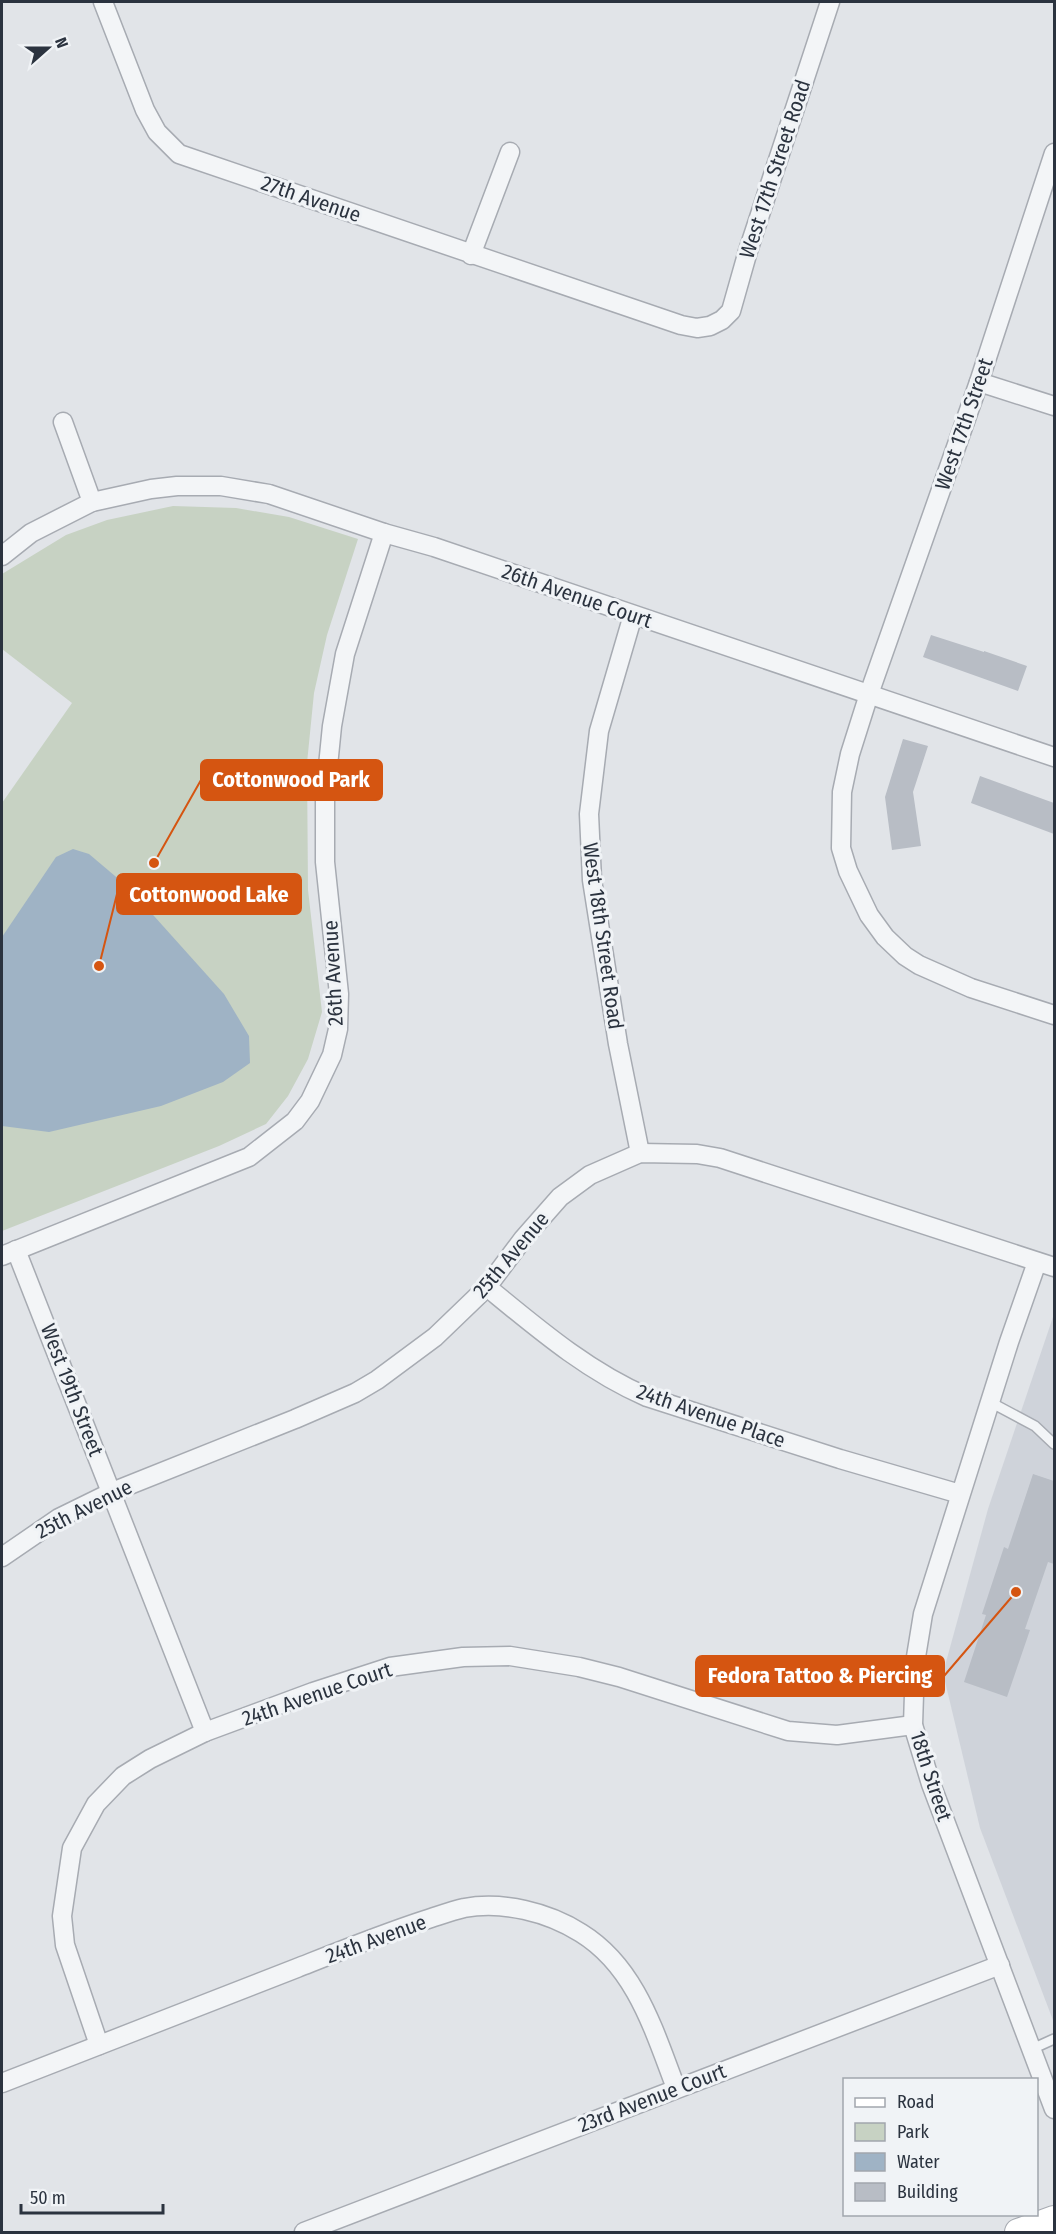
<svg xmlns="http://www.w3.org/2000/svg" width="1056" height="2234" font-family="'Fira Sans Condensed',sans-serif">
	<rect width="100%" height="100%" fill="#e1e4e8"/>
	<!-- built -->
	<path fill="#cfd3da" d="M 1054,1314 L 1054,2023 L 980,1828 L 943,1673 L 988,1509 Z"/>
	<!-- green -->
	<path fill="#c7d2c3" d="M 173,506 L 236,508 L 289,517 L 358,539 L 327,635 L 314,693 L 307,763 L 308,890 L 322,1012 L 308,1059 L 288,1096 L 266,1124 L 219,1146 L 2,1231 L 2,803 L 72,703 L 2,649 L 2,574 L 66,535 L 107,520 Z"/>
	<!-- water -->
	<path fill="#9fb3c5" d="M 73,849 L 89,854 L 128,887 L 224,994 L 249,1036 L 250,1063 L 223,1082 L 161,1106 L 49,1132 L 2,1126 L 2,937 L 56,857 Z"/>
	<!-- building -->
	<g fill="#b8bdc5">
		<path d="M 931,635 L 984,652 L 984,651 L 1027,666 L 1018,691 L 923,657 Z"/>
		<path d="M 903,739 L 928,746 L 913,792 L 921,846 L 892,850 L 885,797 Z"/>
		<path d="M 980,776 L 1054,803 L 1054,834 L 971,803 Z"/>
		<path d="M 1033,1474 L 1054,1481 L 1054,1564 L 1048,1562 L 1025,1629 L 1030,1630 L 1007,1697 L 964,1682 L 986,1615 L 982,1614 L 1004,1547 L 1008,1549 Z"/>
	</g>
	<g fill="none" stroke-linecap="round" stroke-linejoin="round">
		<!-- service casing -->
		<g stroke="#a7abb2" stroke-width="12">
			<g id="service">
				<path d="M 990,1402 L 1035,1426 L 1054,1444"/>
				<path d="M 1032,2049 L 1054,2039"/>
			</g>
		</g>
		<!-- minor casing -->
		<g stroke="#a7abb2" stroke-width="21">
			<g id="minor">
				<path d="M 103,2 L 145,110 L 157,132 L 179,154 L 681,325 L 697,328 L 710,326 L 722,320 L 731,311 L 748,251 L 830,2"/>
				<path d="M 1054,153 L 979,382 L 869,694 L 850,754 L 842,792 L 841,848 L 848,871 L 869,915 L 885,937 L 905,956 L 919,965 L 971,988 L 1054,1015"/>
				<path d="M 471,255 L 510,152"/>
				<path d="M 979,382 L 1054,406"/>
				<path d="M 63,422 L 92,502"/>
				<path d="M 2,556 L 31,533 L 92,502 L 151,489 L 177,486 L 221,486 L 269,494 L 384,533 L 434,547 L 1054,757"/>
				<path d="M 633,615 L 599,731 L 589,814 L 592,880 L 618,1044 L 640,1153"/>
				<path d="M 16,1250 L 205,1732"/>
				<path d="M 2,1256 L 249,1157 L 295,1121 L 310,1101 L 332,1055 L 338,1029 L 339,994 L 325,862 L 325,796 L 332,726 L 345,654 L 384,533"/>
				<path d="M 1037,1262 L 1009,1342 L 923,1614 L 915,1663 L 913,1725 L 931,1784 L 1054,2109"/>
				<path d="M 487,1287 C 537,1328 587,1371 647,1397 L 840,1459 L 960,1494"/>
				<path d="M 2,1557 L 59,1518 L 112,1492 L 295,1419 L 355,1393 L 377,1380 L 435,1337 L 487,1287 L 523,1239 L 560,1197 L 590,1175 L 640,1153 L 697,1154 L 720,1158 L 1054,1267"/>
				<path d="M 99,2045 L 65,1945 L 62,1916 L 72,1848 L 96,1804 L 123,1776 L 150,1759 L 205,1732 L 313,1692 L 390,1667 L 463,1657 L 510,1656 L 579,1667 L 619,1677 L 788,1731 L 837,1735 L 913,1725"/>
				<path d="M 2,2083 C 100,2045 199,2006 297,1968 C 340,1951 382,1934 425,1920 C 438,1916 451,1911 464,1908 C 503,1901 548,1912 581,1933 C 636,1967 654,2031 676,2088"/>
				<path d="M 304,2232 L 1000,1965"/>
			</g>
		</g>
		<!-- secondary casing -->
		<g stroke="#a7abb2" stroke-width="28">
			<path id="secondary" d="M 1018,2232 L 1054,2219"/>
		</g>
		<!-- service -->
		<use href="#service" stroke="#f3f5f7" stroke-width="9"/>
		<!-- minor -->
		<use href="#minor" stroke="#f3f5f7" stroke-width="18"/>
		<!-- secondary -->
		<use href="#secondary" stroke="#fff" stroke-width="26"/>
	</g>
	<g text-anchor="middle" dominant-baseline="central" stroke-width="6" stroke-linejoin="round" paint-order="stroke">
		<!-- street labels -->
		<g font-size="21" fill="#2b333f" stroke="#f0f3f6">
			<text transform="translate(775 169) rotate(-72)">West 17th Street Road</text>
			<text transform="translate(311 199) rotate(19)">27th Avenue</text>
			<text transform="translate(964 424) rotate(-71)">West 17th Street</text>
			<text transform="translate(577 596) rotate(19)">26th Avenue Court</text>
			<text transform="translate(603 936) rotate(82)">West 18th Street Road</text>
			<text transform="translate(333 973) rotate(-93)">26th Avenue</text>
			<text transform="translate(511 1255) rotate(-50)">25th Avenue</text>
			<text transform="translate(72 1390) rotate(69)">West 19th Street</text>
			<text transform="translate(711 1416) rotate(19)">24th Avenue Place</text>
			<text transform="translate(84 1509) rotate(-27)">25th Avenue</text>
			<text transform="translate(317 1694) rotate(-19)">24th Avenue Court</text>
			<text transform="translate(931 1776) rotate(72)">18th Street</text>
			<text transform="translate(376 1939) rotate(-20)">24th Avenue</text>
			<text transform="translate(652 2098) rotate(-21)">23rd Avenue Court</text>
		</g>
	</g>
	<!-- callouts -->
	<path fill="none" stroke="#d55511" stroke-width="2" d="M154 863L201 780M99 966L117 894M1016 1592L944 1676"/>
	<g fill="#d55511" stroke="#f0f3f6" stroke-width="2">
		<circle cx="154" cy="863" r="6"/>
		<circle cx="99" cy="966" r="6"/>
		<circle cx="1016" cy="1592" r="6"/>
	</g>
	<g fill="#d55511" stroke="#d55511" stroke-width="2">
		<rect x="201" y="760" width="181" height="40" rx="6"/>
		<rect x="117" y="874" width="184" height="40" rx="6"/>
		<rect x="696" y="1656" width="248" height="40" rx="6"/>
	</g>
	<g font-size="22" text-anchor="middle" font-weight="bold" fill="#fff">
		<text x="291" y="787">Cottonwood Park</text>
		<text x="209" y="902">Cottonwood Lake</text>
		<text x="820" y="1683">Fedora Tattoo &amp; Piercing</text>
	</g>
	<!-- border -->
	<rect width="1056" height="2234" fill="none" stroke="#2b333f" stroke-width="6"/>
	<!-- legend -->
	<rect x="843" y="2078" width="195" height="138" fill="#f0f3f6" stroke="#a1a6ad" stroke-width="1.5"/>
	<rect x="855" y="2098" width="30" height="9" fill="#ffffff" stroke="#a1a6ad" stroke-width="1.5"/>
	<text x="897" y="2108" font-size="18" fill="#2b333f">Road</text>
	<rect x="855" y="2123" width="30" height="18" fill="#c7d2c3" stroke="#a1a6ad" stroke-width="1.5"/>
	<text x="897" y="2138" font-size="18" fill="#2b333f">Park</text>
	<rect x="855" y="2153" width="30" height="18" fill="#9fb3c5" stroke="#a1a6ad" stroke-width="1.5"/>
	<text x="897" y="2168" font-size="18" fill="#2b333f">Water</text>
	<rect x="855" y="2183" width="30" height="18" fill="#b8bdc5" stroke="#a1a6ad" stroke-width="1.5"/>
	<text x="897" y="2198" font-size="18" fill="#2b333f">Building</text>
	<!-- north arrow -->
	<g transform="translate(48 48) rotate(69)" stroke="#f0f3f6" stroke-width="4.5" paint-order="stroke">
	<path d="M0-4.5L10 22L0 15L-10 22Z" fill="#2b333f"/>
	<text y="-9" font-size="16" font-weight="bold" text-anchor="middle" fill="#2b333f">N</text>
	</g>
	<!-- scale -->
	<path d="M21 2204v9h142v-9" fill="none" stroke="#2b333f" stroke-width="3"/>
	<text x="30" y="2204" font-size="18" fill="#2b333f" stroke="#f0f3f6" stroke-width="4.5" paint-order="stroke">50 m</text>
</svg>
